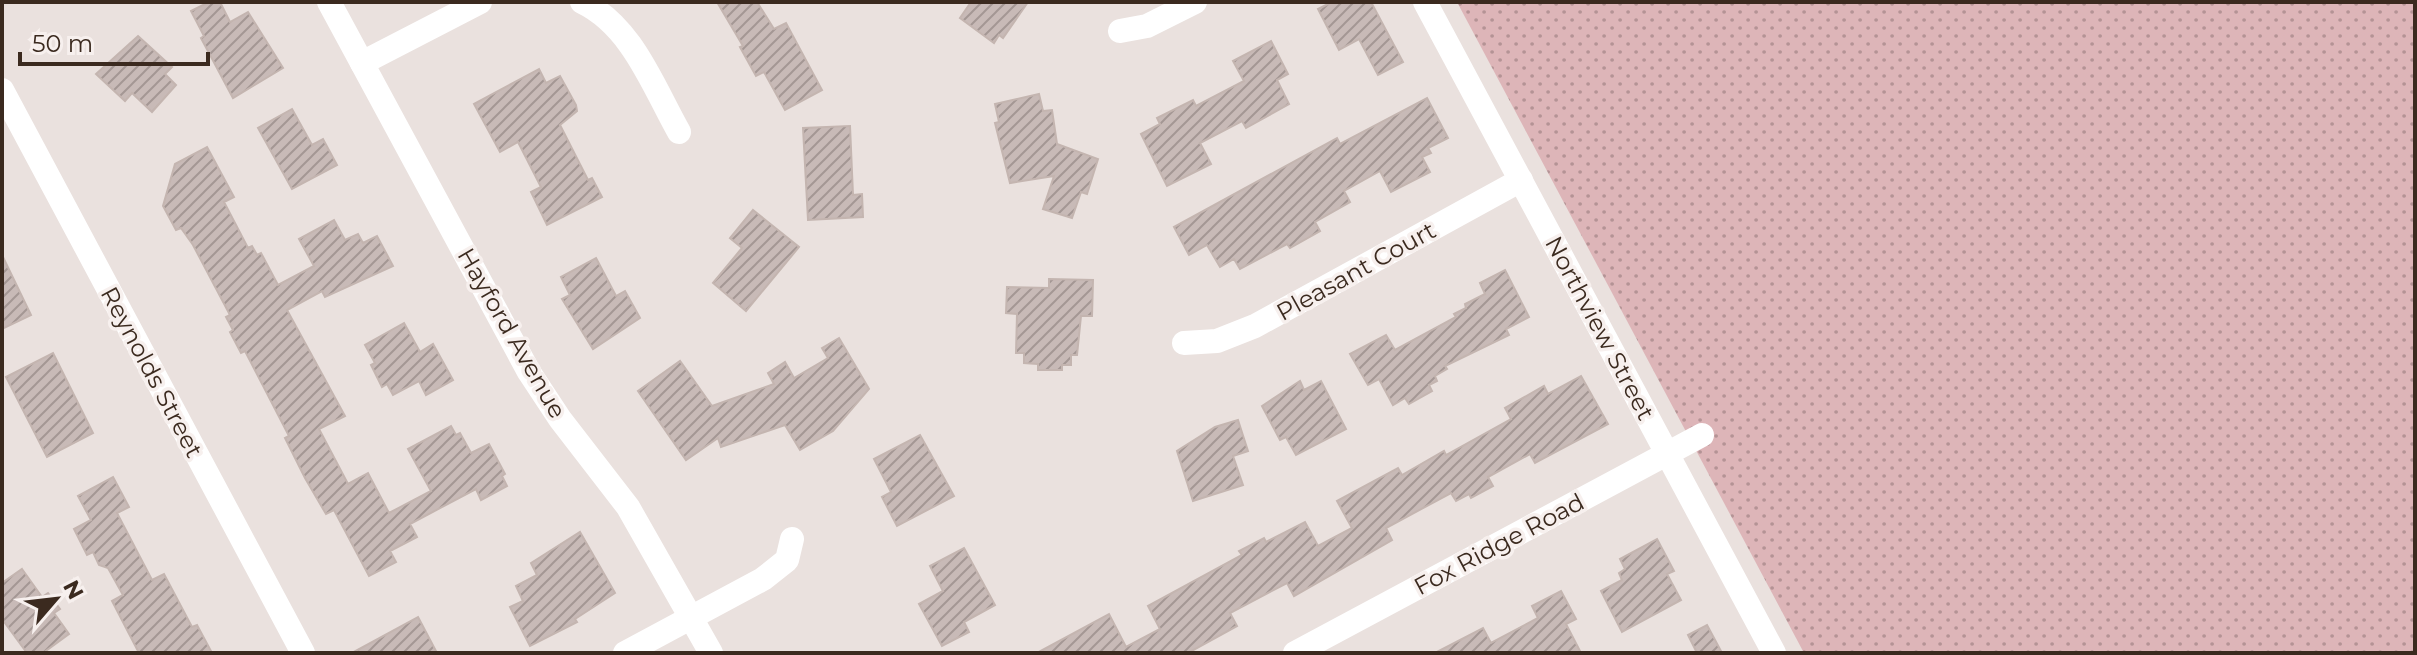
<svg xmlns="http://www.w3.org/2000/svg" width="2417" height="655" font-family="Montserrat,sans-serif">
	<defs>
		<pattern id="grass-dots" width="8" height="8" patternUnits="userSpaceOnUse" patternTransform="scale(2)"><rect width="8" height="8" fill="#ddb5b8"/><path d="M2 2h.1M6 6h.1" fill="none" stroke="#b49395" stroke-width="1.8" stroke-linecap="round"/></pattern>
		<pattern id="building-hatch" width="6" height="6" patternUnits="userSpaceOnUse" patternTransform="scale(2)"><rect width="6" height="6" fill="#c8bab7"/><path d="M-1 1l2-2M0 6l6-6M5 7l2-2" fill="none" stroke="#a49794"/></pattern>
	</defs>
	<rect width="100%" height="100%" fill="#eae1de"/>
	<!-- grass -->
	<path fill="url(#grass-dots)" d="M 1457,2 L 2415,2 L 2415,653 L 1804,653 Z"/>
	<!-- building -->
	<g fill="url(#building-hatch)" stroke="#c4b5b0" stroke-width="2">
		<path d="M 209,2 L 220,2 L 230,22 L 248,12 L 283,68 L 233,98 L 201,38 L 204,36 L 191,11 Z"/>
		<path d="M 717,2 L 757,2 L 774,29 L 786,23 L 822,90 L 785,110 L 764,72 L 756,76 L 740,47 L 743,46 Z"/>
		<path d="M 971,2 L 1028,2 L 1003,38 L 999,35 L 994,43 L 960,18 Z"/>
		<path d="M 1332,2 L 1371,2 L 1403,62 L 1378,75 L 1359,39 L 1339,50 L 1318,9 Z"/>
		<path d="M 138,36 L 172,67 L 165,74 L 176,85 L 152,112 L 132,93 L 125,101 L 96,74 Z"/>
		<path d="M 1271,41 L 1288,74 L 1277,80 L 1289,104 L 1246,128 L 1242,121 L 1200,143 L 1211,164 L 1167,186 L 1141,134 L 1160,124 L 1157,118 L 1193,100 L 1196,106 L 1244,81 L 1233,61 Z"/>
		<path d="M 539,69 L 546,83 L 560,76 L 576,105 L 577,111 L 560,125 L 588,180 L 592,178 L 602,197 L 547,225 L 531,192 L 541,187 L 518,142 L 500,152 L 474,104 Z"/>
		<path d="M 1039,94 L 1043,111 L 1052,110 L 1057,144 L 1098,159 L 1087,194 L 1081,192 L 1072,218 L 1043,209 L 1054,176 L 1010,183 L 995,123 L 999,122 L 995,104 Z"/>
		<path d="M 1427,98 L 1448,138 L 1428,148 L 1431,153 L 1422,157 L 1430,172 L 1391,192 L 1380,171 L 1344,191 L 1350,202 L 1315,222 L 1320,231 L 1290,248 L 1287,244 L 1240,269 L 1234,259 L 1220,267 L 1207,245 L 1189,255 L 1174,227 L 1337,138 L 1340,144 Z"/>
		<path d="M 292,109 L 312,145 L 323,139 L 337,165 L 292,189 L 258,128 Z"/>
		<path d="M 850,126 L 853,195 L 862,194 L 863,217 L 808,220 L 803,128 Z"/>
		<path d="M 207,147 L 234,197 L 224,202 L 248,248 L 252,246 L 257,255 L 261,253 L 278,285 L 314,266 L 299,239 L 334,220 L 345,240 L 358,234 L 363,243 L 377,236 L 393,266 L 325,297 L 322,291 L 287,310 L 345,416 L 319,429 L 348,484 L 368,473 L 389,513 L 431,491 L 408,449 L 451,426 L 456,435 L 460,433 L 471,453 L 489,444 L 505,474 L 502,476 L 507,486 L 481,500 L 476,489 L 410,524 L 417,537 L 390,551 L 396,562 L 369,576 L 334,510 L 326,514 L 305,478 L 285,438 L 289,436 L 245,351 L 241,353 L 230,332 L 233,330 L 226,317 L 230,315 L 193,245 L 181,228 L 176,230 L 163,206 L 175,164 Z"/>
		<path d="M 753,210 L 799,247 L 746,311 L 713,283 L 742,248 L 730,238 Z"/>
		<path d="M 2,255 L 31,315 L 2,329 Z"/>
		<path d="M 596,258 L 616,296 L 625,291 L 640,318 L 593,349 L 562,299 L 570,295 L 561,277 Z"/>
		<path d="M 1505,270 L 1529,317 L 1506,329 L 1509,335 L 1445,366 L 1447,369 L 1435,376 L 1437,381 L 1429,385 L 1432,391 L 1409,404 L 1405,398 L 1393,405 L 1379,379 L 1368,385 L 1350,354 L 1386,335 L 1395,350 L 1456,317 L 1454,314 L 1466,308 L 1465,304 L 1485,294 L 1480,283 Z"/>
		<path d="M 1049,279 L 1093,280 L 1092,316 L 1081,316 L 1077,355 L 1071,355 L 1071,365 L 1062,365 L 1062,370 L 1038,370 L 1038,364 L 1024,363 L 1024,353 L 1016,353 L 1017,314 L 1006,313 L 1007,287 L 1049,288 Z"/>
		<path d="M 404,323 L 420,352 L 433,344 L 453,380 L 426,395 L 419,381 L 393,395 L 387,384 L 382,387 L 371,365 L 375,363 L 365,345 Z"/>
		<path d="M 839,338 L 869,389 L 833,431 L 800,450 L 785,425 L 721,447 L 718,438 L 686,460 L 638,391 L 680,361 L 712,406 L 774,384 L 768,373 L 785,362 L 794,378 L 828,358 L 822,348 Z"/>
		<path d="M 53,353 L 93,433 L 47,457 L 6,377 Z"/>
		<path d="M 1581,376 L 1608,424 L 1535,463 L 1530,454 L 1488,477 L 1493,486 L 1471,498 L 1469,494 L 1456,501 L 1451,493 L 1386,528 L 1392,540 L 1294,596 L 1287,583 L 1230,613 L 1237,626 L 1188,653 L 1037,653 L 1109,614 L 1126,647 L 1160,629 L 1148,606 L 1242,555 L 1239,551 L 1264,538 L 1266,542 L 1305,522 L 1318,546 L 1352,528 L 1337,501 L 1398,468 L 1402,475 L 1444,451 L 1446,455 L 1511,419 L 1505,408 L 1544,386 L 1548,394 Z"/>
		<path d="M 1300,381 L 1304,390 L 1321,381 L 1346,429 L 1296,455 L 1286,437 L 1280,440 L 1262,406 Z"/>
		<path d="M 1238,420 L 1248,451 L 1233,456 L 1243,485 L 1193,501 L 1177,451 L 1215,427 Z"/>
		<path d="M 920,435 L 954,496 L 897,526 L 882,497 L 891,492 L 874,459 Z"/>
		<path d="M 113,477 L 129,507 L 117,513 L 152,580 L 164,574 L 192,627 L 197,625 L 212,653 L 139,653 L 112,601 L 123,595 L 108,568 L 99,565 L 93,552 L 87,555 L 74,529 L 91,520 L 78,496 Z"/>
		<path d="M 580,532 L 615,593 L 575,619 L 577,622 L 530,646 L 510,607 L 523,601 L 516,586 L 537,575 L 531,563 Z"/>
		<path d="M 1657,539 L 1674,571 L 1667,574 L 1681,600 L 1622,632 L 1601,591 L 1622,580 L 1619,573 L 1625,569 L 1620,559 Z"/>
		<path d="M 964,548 L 995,605 L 964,622 L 969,632 L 942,646 L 919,604 L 943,591 L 930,566 Z"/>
		<path d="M 22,569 L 42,597 L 48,593 L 60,609 L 54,613 L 69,634 L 43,653 L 27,653 L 2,619 L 2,583 Z"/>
		<path d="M 1561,591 L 1576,619 L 1566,624 L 1581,653 L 1435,653 L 1483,628 L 1491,643 L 1538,618 L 1532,606 Z"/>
		<path d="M 418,617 L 437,653 L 352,653 Z"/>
		<path d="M 1707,625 L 1722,653 L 1697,653 L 1688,635 Z"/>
	</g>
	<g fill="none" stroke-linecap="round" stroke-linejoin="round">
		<!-- minor -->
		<g stroke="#fff" stroke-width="24">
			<path d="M 329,2 L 529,372 L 560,419 L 628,507 L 711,653"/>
			<path d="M 582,2 C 632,26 653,86 679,132"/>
			<path d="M 1425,2 L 1774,653"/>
			<path d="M 1120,31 L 1147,26 L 1195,2"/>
			<path d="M 362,63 L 480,2"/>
			<path d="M 2,90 L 303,653"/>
			<path d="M 1184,343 L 1217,341 L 1255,326 L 1521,180"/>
			<path d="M 625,653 L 763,579 L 787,560 L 792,539"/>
			<path d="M 1295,653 L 1702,435"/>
		</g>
	</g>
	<g text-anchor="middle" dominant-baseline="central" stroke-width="7" stroke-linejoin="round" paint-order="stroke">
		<!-- street labels -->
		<g font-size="24" fill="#3b2a1f" stroke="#f7f0ee">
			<text transform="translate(1356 271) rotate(-29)">Pleasant Court</text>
			<text transform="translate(1600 328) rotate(62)">Northview Street</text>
			<text transform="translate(512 333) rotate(60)">Hayford Avenue</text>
			<text transform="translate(152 372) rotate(62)">Reynolds Street</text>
			<text transform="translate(1499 544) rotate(-28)">Fox Ridge Road</text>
		</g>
	</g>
	<!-- border -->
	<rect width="2417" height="655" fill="none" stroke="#3b2a1f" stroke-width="8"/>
	<!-- north arrow -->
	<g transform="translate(56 599) rotate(62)" stroke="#f7f0ee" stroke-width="6" paint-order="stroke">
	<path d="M0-6L14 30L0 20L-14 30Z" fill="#3b2a1f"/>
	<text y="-12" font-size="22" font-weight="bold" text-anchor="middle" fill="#3b2a1f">N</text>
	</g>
	<!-- scale -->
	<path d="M20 52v12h188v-12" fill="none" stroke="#3b2a1f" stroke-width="4"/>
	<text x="32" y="52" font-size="24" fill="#3b2a1f" stroke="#f7f0ee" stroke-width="6" paint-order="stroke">50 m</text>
</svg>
